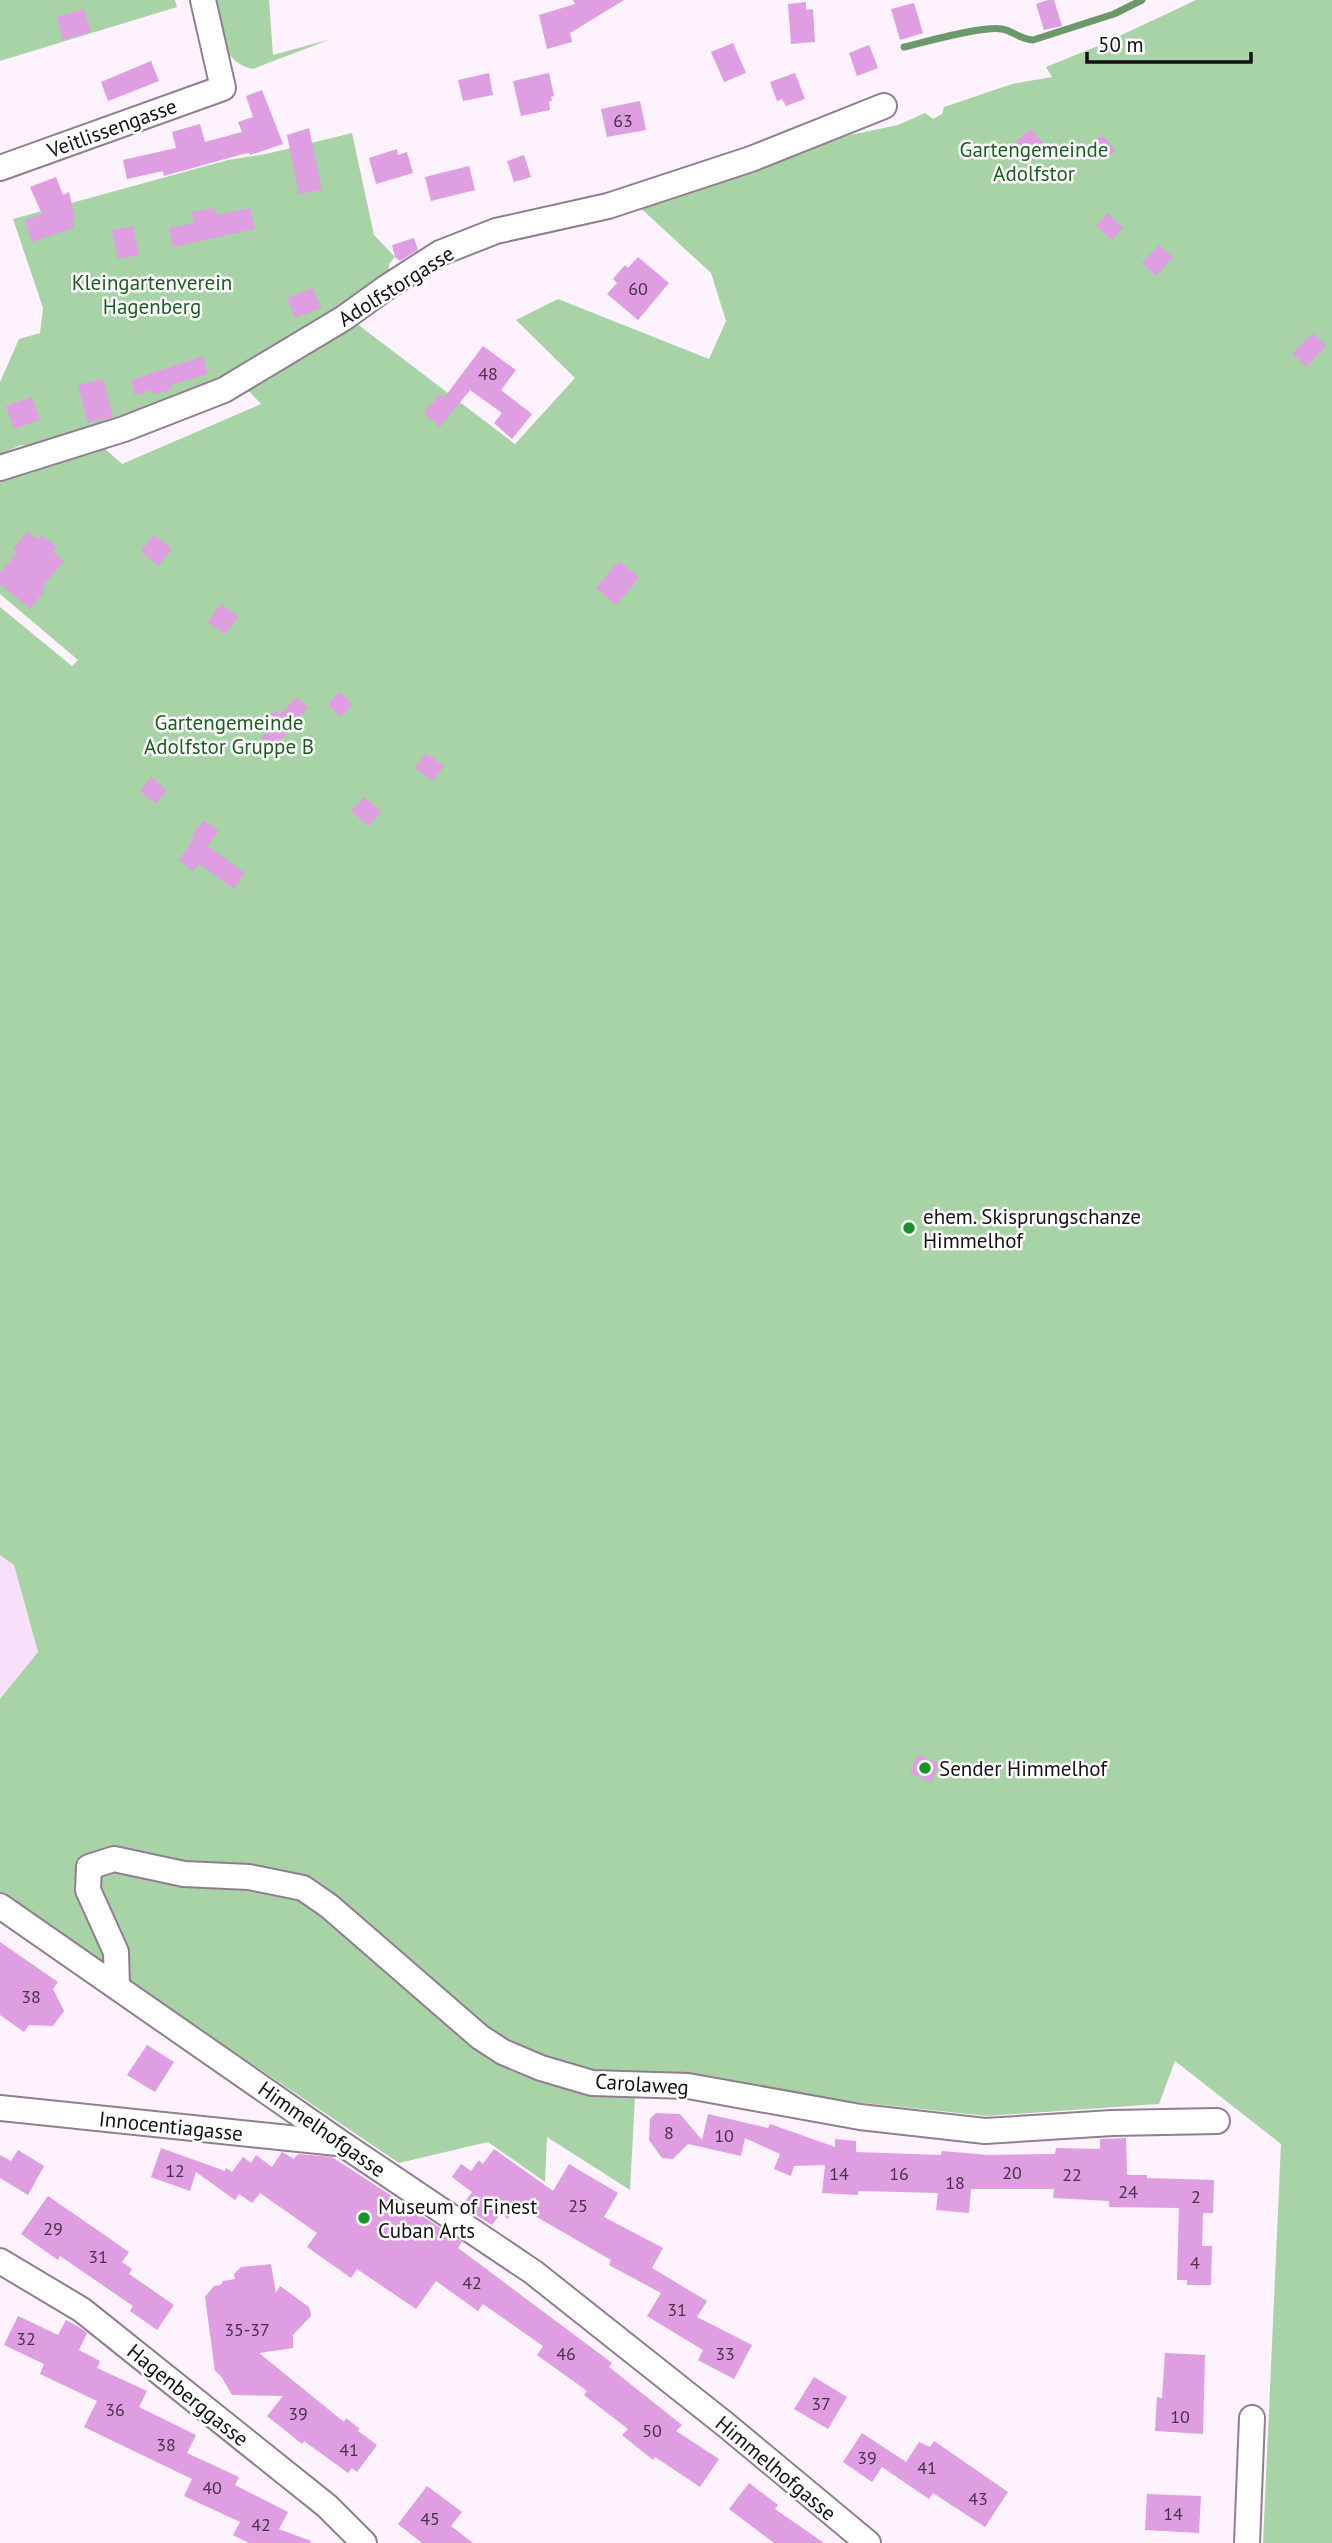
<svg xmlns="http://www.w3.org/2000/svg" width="1332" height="2543" font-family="'PT Sans',sans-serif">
	<rect width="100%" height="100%" fill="#fef2fe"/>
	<!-- built -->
	<path fill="#f9e0fa" d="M 0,1555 L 14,1565 L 38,1652 L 0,1699 Z"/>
	<!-- green -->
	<g fill="#a8d3a6">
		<path d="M 0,0 L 175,0 L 177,7 L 0,61 Z"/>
		<path d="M 209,0 L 269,0 L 273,55 L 331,39 L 253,69 C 221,63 218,27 209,0 Z"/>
		<path d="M 1196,0 L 1332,0 L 1332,2543 L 1263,2543 L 1281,2144 L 1175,2061 L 1159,2104 L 987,2116 L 636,2079 L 630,2190 L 547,2137 L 545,2182 L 488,2142 L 399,2163 L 0,1894 L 0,1699 L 38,1652 L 14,1565 L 0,1555 L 0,607 L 72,666 L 78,660 L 0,594 L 0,480 L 42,464 L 102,446 L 122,464 L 261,404 L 244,386 L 352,320 L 515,444 L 575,378 L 516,320 L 558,299 L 709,359 L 726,321 L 711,273 L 635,203 L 826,140 L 898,125 L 925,113 L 933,119 L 942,114 L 944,107 L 1012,84 L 1052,77 L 1046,67 L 1098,46 Z"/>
		<path d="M 352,133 L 374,235 L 395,257 L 389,264 L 389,278 L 218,386 L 37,446 L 21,445 L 0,454 L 0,382 L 19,339 L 40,333 L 43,308 L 13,219 L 228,160 L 266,154 Z"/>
	</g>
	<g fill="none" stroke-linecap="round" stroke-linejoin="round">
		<!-- stream -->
		<path stroke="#6a996a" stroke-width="7" d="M 904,47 C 925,42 985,25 1002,29 C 1013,31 1020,39 1033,40 L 1114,14 L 1142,0"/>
	</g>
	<!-- building -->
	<g fill="#df9de2">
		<path d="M 573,0 L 624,0 L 570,33 L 572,42 L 547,49 L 539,15 L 575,4 Z"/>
		<path d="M 1048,0 L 1054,0 L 1062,26 L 1044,30 L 1036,4 Z"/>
		<path d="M 806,2 L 806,10 L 813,9 L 815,42 L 791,44 L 788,4 Z"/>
		<path d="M 914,3 L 923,33 L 900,40 L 891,9 Z"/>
		<path d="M 84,9 L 91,32 L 63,40 L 57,17 Z"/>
		<path d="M 733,43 L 746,73 L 724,82 L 711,52 Z"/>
		<path d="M 869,45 L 878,68 L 857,76 L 849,53 Z"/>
		<path d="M 151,61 L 159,81 L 108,101 L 101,82 Z"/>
		<path d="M 489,73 L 493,95 L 463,101 L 458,80 Z"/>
		<path d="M 549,73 L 554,96 L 551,97 L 552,101 L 549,101 L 550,110 L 521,116 L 513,81 Z"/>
		<path d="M 795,73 L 805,99 L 786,106 L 782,99 L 777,101 L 770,82 Z"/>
		<path d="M 262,90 L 283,144 L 250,155 L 249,153 L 243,154 L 164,176 L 163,171 L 127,179 L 123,160 L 176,148 L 172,132 L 200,124 L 205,142 L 242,132 L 238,122 L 253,117 L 246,96 Z"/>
		<path d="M 640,101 L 646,130 L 607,137 L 601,109 Z"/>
		<path d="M 309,128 L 322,190 L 299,194 L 287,135 Z"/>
		<path d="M 1030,129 L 1046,146 L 1031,161 L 1014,143 Z"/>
		<path d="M 1102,135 L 1115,150 L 1103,162 L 1089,146 Z"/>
		<path d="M 397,149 L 398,155 L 407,152 L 413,173 L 376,184 L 369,158 Z"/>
		<path d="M 524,155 L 531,177 L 514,182 L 507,161 Z"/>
		<path d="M 469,166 L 475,190 L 431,201 L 425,177 Z"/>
		<path d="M 56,177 L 63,195 L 69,192 L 75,218 L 72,219 L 74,228 L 32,242 L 25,220 L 42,214 L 30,187 Z"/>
		<path d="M 215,208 L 216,215 L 250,208 L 255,229 L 173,247 L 169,228 L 194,223 L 192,212 Z"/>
		<path d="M 1108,213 L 1123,228 L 1112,240 L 1096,226 Z"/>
		<path d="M 133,226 L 139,255 L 118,259 L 112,230 Z"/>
		<path d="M 414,238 L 418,250 L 400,261 L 395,257 L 392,245 Z"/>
		<path d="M 1159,245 L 1173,257 L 1156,276 L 1142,263 Z"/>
		<path d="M 638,257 L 669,283 L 638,320 L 607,294 L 617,283 L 613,279 L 625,265 L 628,268 Z"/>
		<path d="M 313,288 L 321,308 L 295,318 L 287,298 Z"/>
		<path d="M 1313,333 L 1326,346 L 1306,367 L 1293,353 Z"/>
		<path d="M 483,346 L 516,370 L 501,390 L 532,414 L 512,439 L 494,423 L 502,413 L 470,390 L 440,427 L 424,413 L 440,394 L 444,398 Z"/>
		<path d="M 203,356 L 208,374 L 171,385 L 172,389 L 154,395 L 153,390 L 135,395 L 131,380 Z"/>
		<path d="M 103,379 L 113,417 L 88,423 L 78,385 Z"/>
		<path d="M 32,397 L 40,420 L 14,429 L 6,406 Z"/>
		<path d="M 28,531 L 38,540 L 42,535 L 57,547 L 53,552 L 64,561 L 42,587 L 45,590 L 30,609 L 0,584 L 0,573 L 17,553 L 13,549 Z"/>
		<path d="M 154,535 L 172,549 L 158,566 L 141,551 Z"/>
		<path d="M 619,561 L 639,578 L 616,605 L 596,588 Z"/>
		<path d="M 221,604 L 238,617 L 225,634 L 208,622 Z"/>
		<path d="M 339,692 L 353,704 L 341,717 L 328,705 Z"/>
		<path d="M 296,697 L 308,707 L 274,749 L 261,739 L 266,732 L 261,728 L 275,710 L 280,715 Z"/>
		<path d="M 426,753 L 444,766 L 433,781 L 415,768 Z"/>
		<path d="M 151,777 L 167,790 L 156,804 L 140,791 Z"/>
		<path d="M 364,797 L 381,811 L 369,826 L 351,811 Z"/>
		<path d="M 204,820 L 219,831 L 207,846 L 245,873 L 234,889 L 199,864 L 193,871 L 179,860 L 195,837 L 204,844 L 192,835 Z"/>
		<path d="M 917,1755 L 939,1763 L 932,1782 L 910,1773 Z"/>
		<path d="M 0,1942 L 58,1982 L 53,1989 L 64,2011 L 53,2026 L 29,2025 L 24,2032 L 0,2015 Z"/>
		<path d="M 147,2045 L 174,2062 L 155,2092 L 127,2075 Z"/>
		<path d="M 656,2113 L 680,2114 L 702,2140 L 708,2114 L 768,2128 L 770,2124 L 835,2147 L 835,2139 L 856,2141 L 856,2152 L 941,2155 L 942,2151 L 988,2155 L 1055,2154 L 1056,2148 L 1100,2149 L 1100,2139 L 1126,2138 L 1127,2175 L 1147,2175 L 1147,2178 L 1214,2180 L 1213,2213 L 1203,2213 L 1202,2246 L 1212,2246 L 1211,2285 L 1187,2285 L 1187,2280 L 1177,2280 L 1179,2208 L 1109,2207 L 1109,2201 L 1053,2198 L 1054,2189 L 971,2189 L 969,2213 L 936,2210 L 938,2193 L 858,2191 L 858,2195 L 822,2193 L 825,2165 L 794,2166 L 791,2176 L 774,2169 L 780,2154 L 745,2138 L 741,2156 L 688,2144 L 673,2159 L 662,2158 L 649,2140 L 650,2119 Z"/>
		<path d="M 161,2148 L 225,2171 L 226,2168 L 232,2172 L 243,2157 L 251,2163 L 256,2155 L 272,2167 L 282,2152 L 294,2159 L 298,2154 L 332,2157 L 462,2242 L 458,2248 L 612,2363 L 609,2367 L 682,2425 L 676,2431 L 719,2459 L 700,2487 L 655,2457 L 653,2460 L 622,2435 L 628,2429 L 584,2395 L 587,2391 L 537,2355 L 543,2346 L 483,2304 L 478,2311 L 436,2281 L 416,2309 L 357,2269 L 351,2278 L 307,2247 L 317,2233 L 260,2193 L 252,2203 L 239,2194 L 235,2200 L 196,2172 L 190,2191 L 151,2177 Z"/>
		<path d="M 494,2149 L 553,2191 L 569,2164 L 618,2193 L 604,2217 L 663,2248 L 652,2268 L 707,2301 L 697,2317 L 752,2345 L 734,2379 L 698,2360 L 703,2350 L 647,2316 L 661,2293 L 609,2265 L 611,2260 L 518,2206 L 508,2219 L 501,2213 L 492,2225 L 462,2206 L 472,2192 L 452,2177 L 461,2164 L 471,2171 L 479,2160 L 483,2164 Z"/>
		<path d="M 18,2150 L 44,2166 L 28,2195 L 0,2178 L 0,2155 L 11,2161 Z"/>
		<path d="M 48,2196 L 129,2252 L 122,2262 L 132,2269 L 129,2274 L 174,2305 L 157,2330 L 130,2311 L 133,2306 L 60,2256 L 58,2260 L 21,2234 Z"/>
		<path d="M 271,2264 L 276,2293 L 280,2286 L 309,2307 L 311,2316 L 293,2335 L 293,2348 L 259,2353 L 344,2422 L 346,2418 L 360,2429 L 358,2431 L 377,2445 L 357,2472 L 352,2468 L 348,2473 L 304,2441 L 302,2444 L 267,2416 L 283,2396 L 232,2395 L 221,2376 L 215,2371 L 205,2297 L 214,2286 L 221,2285 L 223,2281 L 235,2279 L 234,2274 L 241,2267 Z"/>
		<path d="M 18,2316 L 58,2335 L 66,2320 L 79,2327 L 87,2333 L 79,2350 L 100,2361 L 97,2368 L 147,2391 L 139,2407 L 196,2435 L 187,2453 L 239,2477 L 235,2485 L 288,2512 L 279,2529 L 311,2541 L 310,2543 L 249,2543 L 233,2535 L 240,2522 L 184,2496 L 192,2479 L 84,2427 L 97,2401 L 40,2374 L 44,2364 L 4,2345 Z"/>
		<path d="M 1165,2353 L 1205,2355 L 1203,2434 L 1155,2431 L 1157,2397 L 1162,2398 Z"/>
		<path d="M 814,2377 L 847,2397 L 828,2429 L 794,2409 Z"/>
		<path d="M 862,2433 L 906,2462 L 919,2442 L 930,2447 L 934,2441 L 1008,2492 L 985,2527 L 933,2493 L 929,2499 L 882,2467 L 872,2482 L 843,2462 Z"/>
		<path d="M 749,2483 L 778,2505 L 775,2509 L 824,2543 L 774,2543 L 729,2509 Z"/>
		<path d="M 427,2486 L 462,2512 L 451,2526 L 473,2543 L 422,2543 L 398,2524 Z"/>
		<path d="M 1147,2494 L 1201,2496 L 1199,2533 L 1145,2530 Z"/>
	</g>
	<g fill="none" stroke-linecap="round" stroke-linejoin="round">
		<!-- street casing -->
		<g stroke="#907e90" stroke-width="28">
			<g id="street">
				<path d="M 0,168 L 223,88 L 203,0"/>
				<path d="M 0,468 L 124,429 L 224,390 L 344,318 L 387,287 L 440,253 L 496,231 L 608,206 L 751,159 L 884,106"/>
				<path d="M 0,1906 L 341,2143 L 533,2272 L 726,2425 L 868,2543"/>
				<path d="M 117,1986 L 116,1952 L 88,1890 L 89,1867 L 114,1859 L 184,1874 L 249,1877 L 303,1888 L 329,1906 L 480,2037 L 503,2052 L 541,2068 L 592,2083 L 688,2086 L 860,2117 L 985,2131 L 1112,2123 L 1217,2121"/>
				<path d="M 0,2108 L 337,2143"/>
				<path d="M 0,2261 L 82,2310 L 327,2506 L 364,2543"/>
				<path d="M 1247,2543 L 1252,2418"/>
			</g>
		</g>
		<!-- street -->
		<use href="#street" stroke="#fff" stroke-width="24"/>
	</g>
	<!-- markers -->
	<g fill="#199526" stroke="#fff" stroke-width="2.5">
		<circle cx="909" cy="1228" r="7"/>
		<circle cx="925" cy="1768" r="7"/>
		<circle cx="364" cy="2218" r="7"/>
	</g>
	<g text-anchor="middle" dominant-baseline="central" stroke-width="5" stroke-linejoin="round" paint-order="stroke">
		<!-- number labels -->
		<g font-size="18" fill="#483249">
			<text x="623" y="120">63</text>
			<text x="638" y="288">60</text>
			<text x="488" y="373">48</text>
			<text x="31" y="1996">38</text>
			<text x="669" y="2132">8</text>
			<text x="724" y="2135">10</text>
			<text x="175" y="2170">12</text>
			<text x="1012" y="2172">20</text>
			<text x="839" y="2173">14</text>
			<text x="899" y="2173">16</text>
			<text x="1072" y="2174">22</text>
			<text x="955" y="2182">18</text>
			<text x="1128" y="2191">24</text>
			<text x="1196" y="2196">2</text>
			<text x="578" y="2205">25</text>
			<text x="53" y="2228">29</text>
			<text x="98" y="2256">31</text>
			<text x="1195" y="2262">4</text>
			<text x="472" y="2282">42</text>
			<text x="677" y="2309">31</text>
			<text x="247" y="2329">35-37</text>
			<text x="26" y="2338">32</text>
			<text x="566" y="2353">46</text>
			<text x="725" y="2353">33</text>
			<text x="821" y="2403">37</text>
			<text x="115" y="2409">36</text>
			<text x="298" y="2413">39</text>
			<text x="1180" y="2416">10</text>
			<text x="652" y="2430">50</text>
			<text x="166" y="2444">38</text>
			<text x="349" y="2449">41</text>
			<text x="867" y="2457">39</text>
			<text x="927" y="2467">41</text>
			<text x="212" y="2487">40</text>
			<text x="978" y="2498">43</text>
			<text x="1173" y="2513">14</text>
			<text x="430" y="2518">45</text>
			<text x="261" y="2524">42</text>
		</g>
		<!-- street labels -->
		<g font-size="21" fill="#150f16" stroke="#fff">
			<text transform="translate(112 128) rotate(-20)">Veitlissengasse</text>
			<text transform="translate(396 286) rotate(-32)">Adolfstorgasse</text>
			<text transform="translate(642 2084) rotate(4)">Carolaweg</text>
			<text transform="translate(171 2126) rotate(6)">Innocentiagasse</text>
			<text transform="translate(322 2129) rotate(35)">Himmelhofgasse</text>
			<text transform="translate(188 2395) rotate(39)">Hagenberggasse</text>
			<text transform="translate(776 2468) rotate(40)">Himmelhofgasse</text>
		</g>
		<!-- park labels -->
		<g font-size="21" fill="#195e1d" stroke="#fff">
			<text x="1034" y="149">Gartengemeinde<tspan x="1034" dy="24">Adolfstor</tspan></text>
			<text x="152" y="282">Kleingartenverein<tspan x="152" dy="24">Hagenberg</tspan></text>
			<text x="229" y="722">Gartengemeinde<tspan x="229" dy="24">Adolfstor Gruppe B</tspan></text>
		</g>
		<!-- poi labels -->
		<g font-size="21" fill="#150f16" stroke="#fff" text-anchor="start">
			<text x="923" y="1216">ehem. Skisprungschanze<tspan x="923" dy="24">Himmelhof</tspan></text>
			<text x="939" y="1768">Sender Himmelhof</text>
			<text x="378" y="2206">Museum of Finest<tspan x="378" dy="24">Cuban Arts</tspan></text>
		</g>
	</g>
	<!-- scale -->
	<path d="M1087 52v10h164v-10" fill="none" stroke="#150f16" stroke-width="3.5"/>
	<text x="1098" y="52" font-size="21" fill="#150f16" stroke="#ffffff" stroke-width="5" paint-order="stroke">50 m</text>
</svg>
